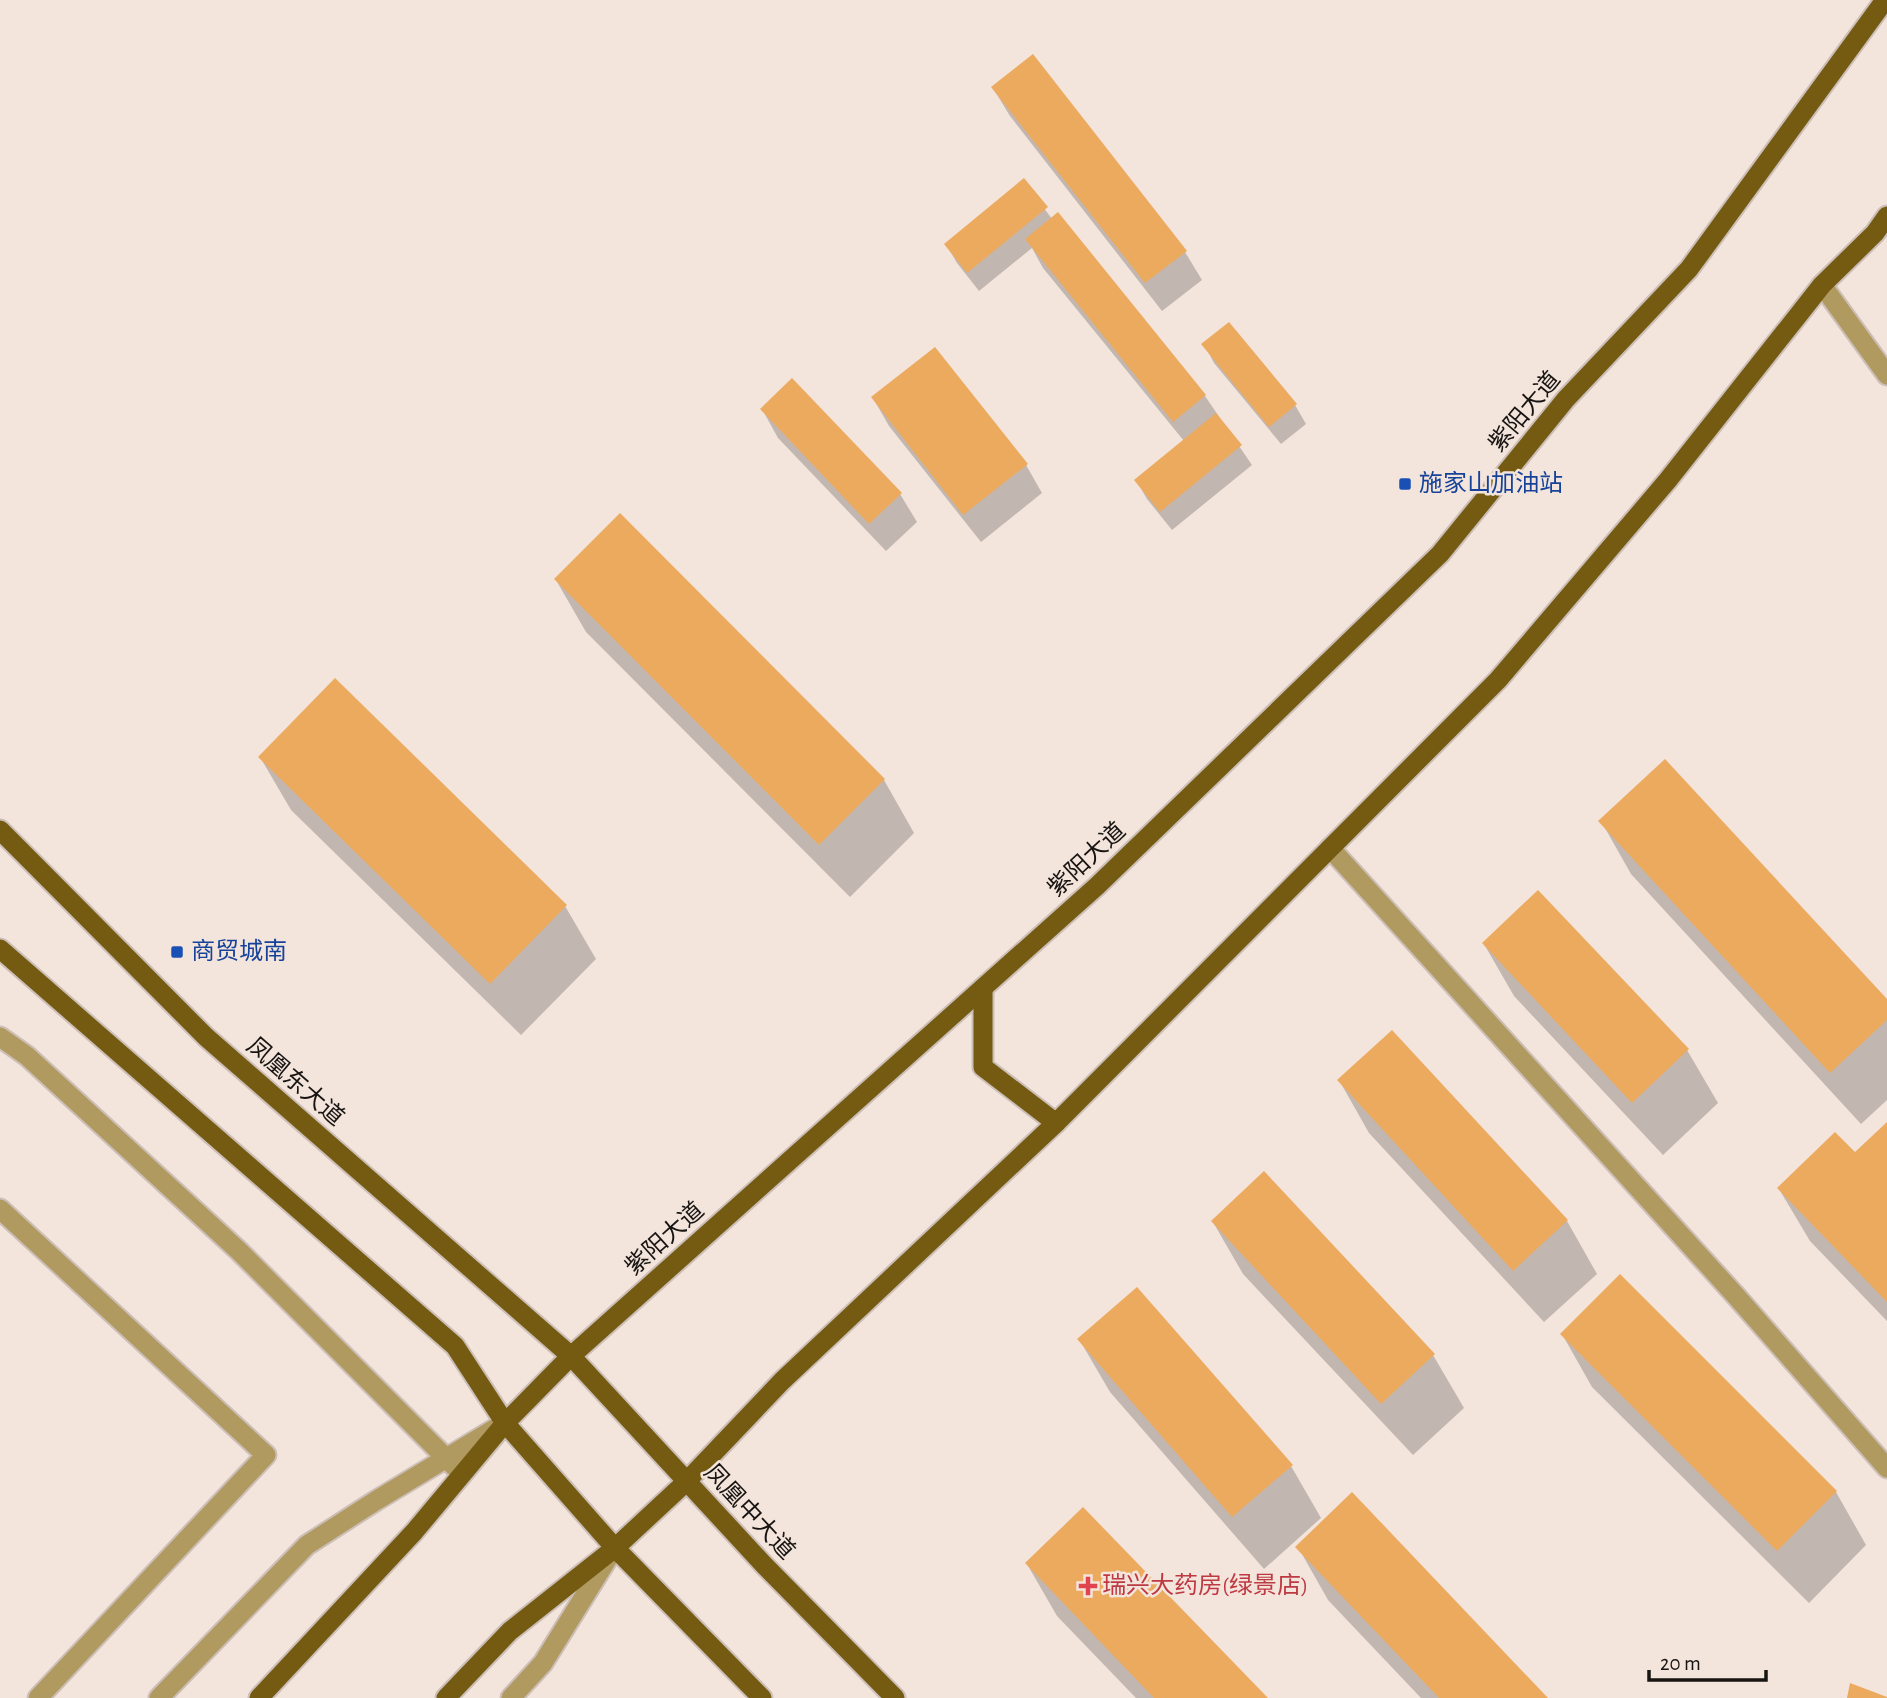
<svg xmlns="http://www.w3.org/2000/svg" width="1887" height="1698" font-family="'Alegreya Sans','Noto Sans SC',sans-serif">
	<rect width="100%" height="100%" fill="#f3e4dc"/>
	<!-- shadow -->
	<g fill="#0003">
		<path d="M 993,88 L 1185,252 L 1202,280 L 1162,311 L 1010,116 Z"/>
		<path d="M 1024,181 L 1052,219 L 1205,396 L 1252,465 L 1172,530 L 1147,499 L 1136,480 L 1184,441 L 1043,268 L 1032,248 L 979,291 L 957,263 L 946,244 Z"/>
		<path d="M 1204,344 L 1295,405 L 1306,424 L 1281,444 L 1214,363 Z"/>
		<path d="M 873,398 L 1026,465 L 1042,493 L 981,542 L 889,426 Z"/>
		<path d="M 762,409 L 900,494 L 917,522 L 886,551 L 778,438 Z"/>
		<path d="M 556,580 L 884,780 L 914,833 L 850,897 L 586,632 Z"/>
		<path d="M 260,757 L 565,906 L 596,959 L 521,1035 L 291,810 Z"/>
		<path d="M 1601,821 L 1887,1002 L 1887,1100 L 1861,1124 L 1631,874 Z"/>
		<path d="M 1484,944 L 1687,1050 L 1718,1103 L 1663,1155 L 1514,996 Z"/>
		<path d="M 1339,1080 L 1567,1221 L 1597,1274 L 1544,1322 L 1369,1133 Z"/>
		<path d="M 1887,1124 L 1887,1321 L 1810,1241 L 1779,1189 L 1855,1155 Z"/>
		<path d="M 1213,1222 L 1433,1355 L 1464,1408 L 1413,1455 L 1243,1274 Z"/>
		<path d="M 1562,1334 L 1836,1492 L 1866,1545 L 1809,1603 L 1592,1387 Z"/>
		<path d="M 1079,1339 L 1291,1466 L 1321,1518 L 1264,1569 L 1110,1392 Z"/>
		<path d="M 1298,1547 L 1545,1698 L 1421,1698 L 1328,1600 Z"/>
		<path d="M 1027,1564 L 1265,1698 L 1136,1698 L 1057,1616 Z"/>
	</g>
	<!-- building -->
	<g fill="#ecaa5e">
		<path d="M 1033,54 L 1187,251 L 1145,283 L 991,87 Z"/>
		<path d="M 1024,178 L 1048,207 L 967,273 L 944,244 Z"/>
		<path d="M 1058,212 L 1206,395 L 1173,422 L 1025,239 Z"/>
		<path d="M 1229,322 L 1297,404 L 1269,427 L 1201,344 Z"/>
		<path d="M 935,347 L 1028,464 L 963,515 L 871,397 Z"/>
		<path d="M 792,378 L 902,493 L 869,524 L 760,409 Z"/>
		<path d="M 1216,413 L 1242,445 L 1160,512 L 1134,480 Z"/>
		<path d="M 620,513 L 885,779 L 819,845 L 554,579 Z"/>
		<path d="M 335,678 L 567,905 L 490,984 L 258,757 Z"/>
		<path d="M 1665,759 L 1887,999 L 1887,1020 L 1830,1073 L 1598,821 Z"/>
		<path d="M 1538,890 L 1689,1049 L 1632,1103 L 1482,943 Z"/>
		<path d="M 1392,1030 L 1568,1220 L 1513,1271 L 1337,1080 Z"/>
		<path d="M 1887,1122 L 1887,1302 L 1777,1188 L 1835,1132 L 1855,1152 Z"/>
		<path d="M 1264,1171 L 1435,1354 L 1381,1404 L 1211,1221 Z"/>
		<path d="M 1620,1274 L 1837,1491 L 1777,1551 L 1560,1334 Z"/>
		<path d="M 1137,1287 L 1293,1465 L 1232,1517 L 1077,1339 Z"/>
		<path d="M 1352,1492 L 1548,1698 L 1439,1698 L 1295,1547 Z"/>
		<path d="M 1083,1507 L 1268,1698 L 1154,1698 L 1025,1563 Z"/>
		<path d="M 1850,1683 L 1887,1697 L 1887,1698 L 1847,1698 Z"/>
	</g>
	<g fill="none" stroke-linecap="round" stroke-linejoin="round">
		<!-- service casing -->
		<g stroke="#ccbfb7" stroke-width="23">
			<g id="service">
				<path d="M 1822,285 L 1887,375"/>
				<path d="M 0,1037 L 27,1056 L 239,1251 L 462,1474"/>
				<path d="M 159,1698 L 307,1545 L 377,1500 L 501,1425"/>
				<path d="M 511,1698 L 543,1663 L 613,1550"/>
			</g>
		</g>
		<!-- minor casing -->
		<g stroke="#ccbfb7" stroke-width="23">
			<g id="minor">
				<path d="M 1330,848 L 1736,1296 L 1887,1468"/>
				<path d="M 0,1209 L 266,1455 L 38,1698"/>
			</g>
		</g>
		<!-- primary casing -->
		<g stroke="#ccbfb7" stroke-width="23">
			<g id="primary">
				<path d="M 0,830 L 206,1037 L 571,1356 L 765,1566 L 895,1698"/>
				<path d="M 0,949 L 455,1346 L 505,1423 L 615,1548 L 762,1698"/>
				<path d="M 983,988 L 983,1067 L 1056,1123"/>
				<path d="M 259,1698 L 414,1532 L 505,1423 L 571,1356 L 1097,886 L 1440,554 L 1566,399 L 1689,269 L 1885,0"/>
				<path d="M 446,1698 L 510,1631 L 615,1548 L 686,1482 L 782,1381 L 1056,1123 L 1498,680 L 1668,480 L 1822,285 L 1875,233 L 1887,216"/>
			</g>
		</g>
		<!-- service -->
		<use href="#service" stroke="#b19a60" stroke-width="19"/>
		<!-- minor -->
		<use href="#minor" stroke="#b19a60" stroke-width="19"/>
		<!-- primary -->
		<use href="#primary" stroke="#755b11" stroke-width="19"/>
	</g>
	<!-- markers -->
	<g fill="#1a4fb4" stroke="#f3e4dc" stroke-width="2.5">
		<rect x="1398" y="477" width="14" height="14" rx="3.5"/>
		<rect x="170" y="945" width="14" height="14" rx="3.5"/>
	</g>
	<path fill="#e0444e" stroke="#f3e4dc" stroke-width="2.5" d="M1084.5 1575.5h7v7h7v7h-7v7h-7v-7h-7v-7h7z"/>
	<g text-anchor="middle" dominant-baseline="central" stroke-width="5" stroke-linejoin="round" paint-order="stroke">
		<!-- street labels -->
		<g font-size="24" fill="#181411" stroke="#f3e4dc">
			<text transform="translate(1525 412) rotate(-50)">紫阳大道</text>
			<text transform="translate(1087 860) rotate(-43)">紫阳大道</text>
			<text transform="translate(295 1082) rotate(41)">凤凰东大道</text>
			<text transform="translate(665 1239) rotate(-42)">紫阳大道</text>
			<text transform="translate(749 1512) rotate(47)">凤凰中大道</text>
		</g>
		<!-- transit labels -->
		<g font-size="24" fill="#164399" stroke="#f3e4dc" text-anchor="start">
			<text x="1419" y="484">施家山加油站</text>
			<text x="191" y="952">商贸城南</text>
		</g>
		<!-- health labels -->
		<g font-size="24" fill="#be3a42" stroke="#f3e4dc" text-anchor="start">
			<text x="1102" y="1586">瑞兴大药房(绿景店)</text>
		</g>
	</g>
	<!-- scale -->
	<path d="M1649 1670v10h117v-10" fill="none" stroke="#181411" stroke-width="3.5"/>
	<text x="1660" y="1670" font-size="21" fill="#181411" stroke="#f3e4dc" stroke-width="5" paint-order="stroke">20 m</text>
</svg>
